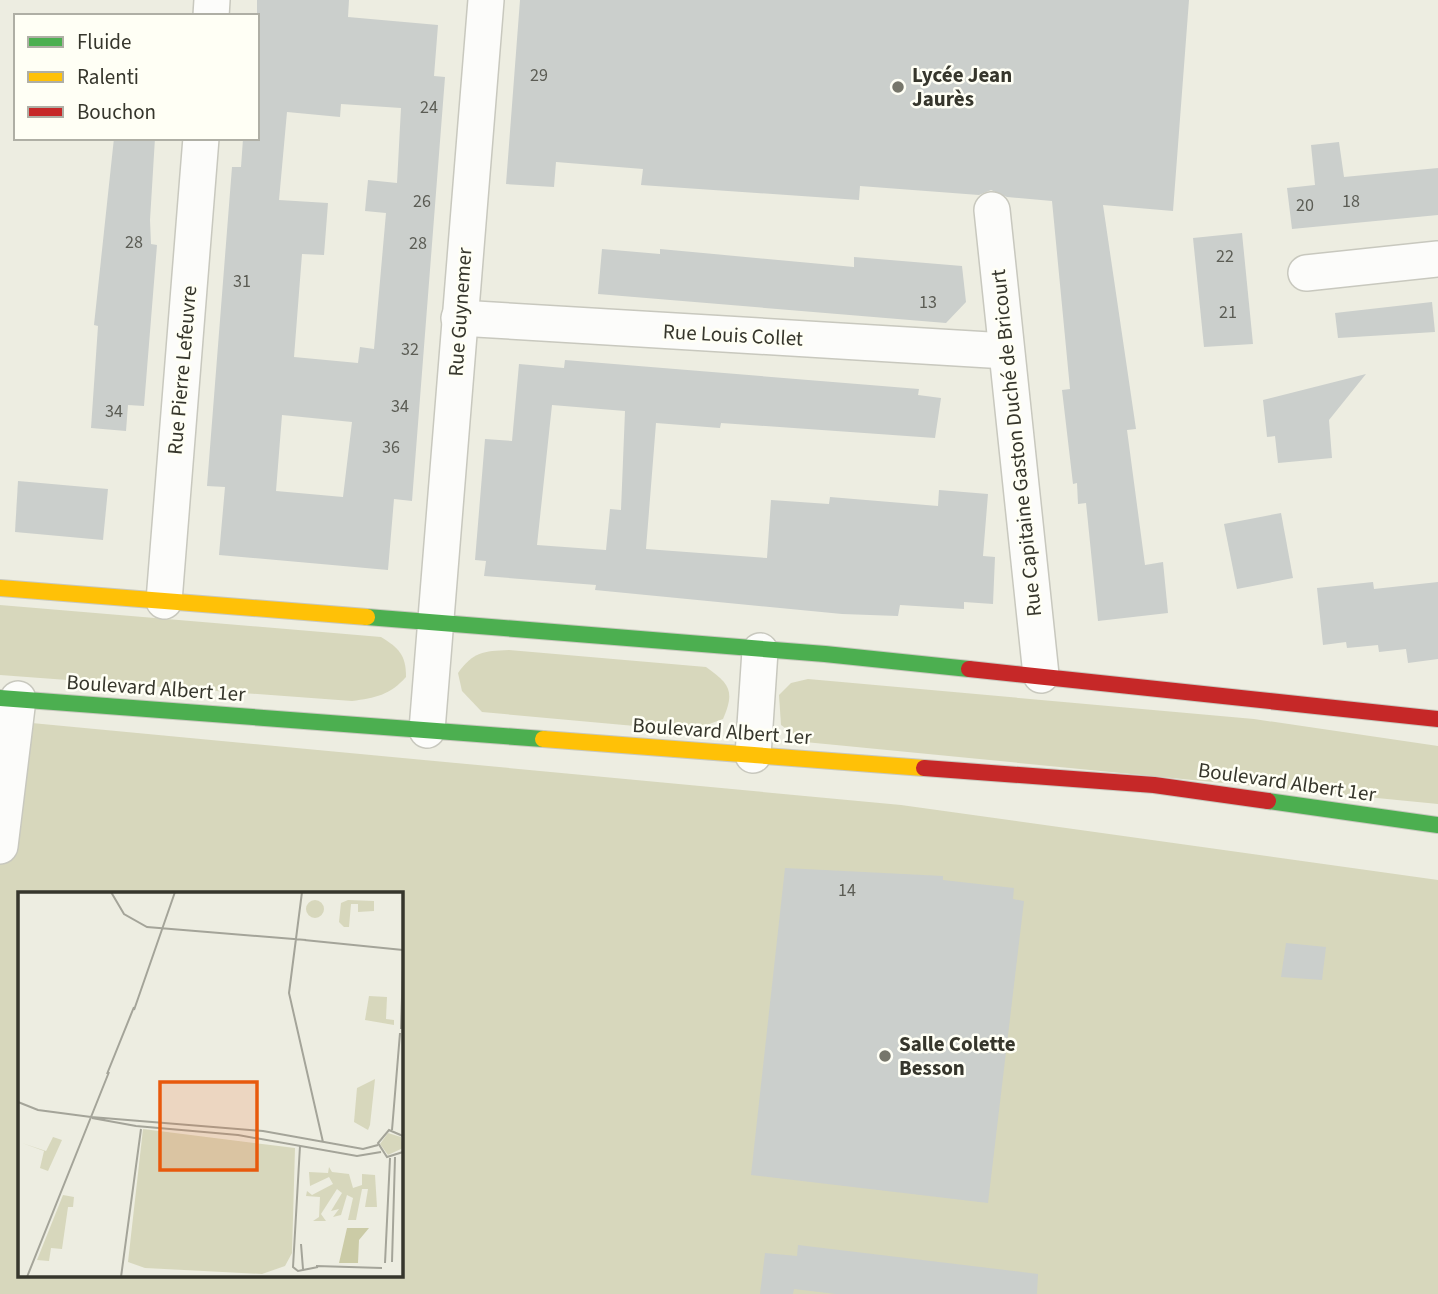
<svg xmlns="http://www.w3.org/2000/svg" width="1438" height="1294" font-family="'Source Sans 3',sans-serif">
	<rect width="100%" height="100%" fill="#edede1"/>
	<!-- green -->
	<g fill="#d7d7bc" fill-rule="evenodd">
		<path d="M 0,605 L 381,637 C 399,648 406,655 406,677 C 390,695 375,698 352,701 L 0,675 Z"/>
		<path d="M 509,650 L 706,667 C 730,684 735,691 723,719 L 690,731 L 482,712 L 462,691 L 458,673 C 473,652 483,651 509,650 Z"/>
		<path d="M 808,679 L 1254,719 L 1438,746 L 1438,804 L 805,742 L 781,725 L 779,695 L 791,683 Z"/>
		<path d="M 0,720 L 901,805 L 1438,880 L 1438,1294 L 0,1294 ZM 19,893 L 401,893 L 401,1275 L 19,1275 Z"/>
	</g>
	<!-- building -->
	<g fill="#cbcfcc" fill-rule="evenodd">
		<path d="M 257,0 L 349,0 L 348,17 L 438,25 L 434,76 L 445,77 L 412,501 L 394,499 L 388,570 L 219,555 L 225,487 L 207,486 L 232,167 L 241,167 L 243,139 L 257,141 ZM 341,104 L 401,108 L 397,183 L 368,180 L 365,211 L 386,213 L 374,349 L 360,347 L 358,363 L 294,357 L 302,254 L 324,255 L 328,203 L 279,200 L 287,112 L 340,117 ZM 282,415 L 352,422 L 343,497 L 276,491 Z"/>
		<path d="M 520,0 L 1189,0 L 1173,211 L 1103,205 L 1136,429 L 1127,430 L 1145,565 L 1163,562 L 1168,613 L 1098,621 L 1086,503 L 1078,504 L 1077,483 L 1073,484 L 1062,390 L 1070,389 L 1052,201 L 1007,197 L 991,190 L 979,195 L 860,186 L 859,200 L 641,185 L 643,169 L 556,162 L 554,187 L 506,184 Z"/>
		<path d="M 114,138 L 155,138 L 150,220 L 151,244 L 157,245 L 144,406 L 128,405 L 126,431 L 91,428 L 98,326 L 94,325 Z"/>
		<path d="M 1339,142 L 1344,177 L 1438,168 L 1438,215 L 1292,229 L 1287,188 L 1315,185 L 1311,145 Z"/>
		<path d="M 1242,233 L 1253,344 L 1204,347 L 1193,238 Z"/>
		<path d="M 602,249 L 660,254 L 660,249 L 854,267 L 854,257 L 962,266 L 966,302 L 946,323 L 598,294 Z"/>
		<path d="M 1432,302 L 1435,332 L 1338,338 L 1335,313 Z"/>
		<path d="M 565,360 L 919,389 L 918,395 L 941,398 L 935,438 L 721,423 L 720,428 L 656,423 L 646,549 L 767,558 L 771,500 L 829,504 L 830,497 L 938,506 L 939,490 L 988,494 L 983,556 L 995,557 L 993,604 L 964,602 L 964,609 L 900,605 L 898,616 L 842,614 L 595,590 L 596,585 L 484,576 L 486,561 L 475,560 L 485,439 L 512,441 L 519,364 L 564,368 ZM 552,405 L 625,411 L 621,510 L 610,509 L 606,550 L 537,545 Z"/>
		<path d="M 1366,374 L 1329,420 L 1332,458 L 1278,463 L 1275,436 L 1267,437 L 1263,400 Z"/>
		<path d="M 18,481 L 108,489 L 103,540 L 15,532 Z"/>
		<path d="M 1281,513 L 1293,578 L 1237,589 L 1224,524 Z"/>
		<path d="M 1373,582 L 1374,589 L 1438,582 L 1438,659 L 1408,663 L 1406,649 L 1379,652 L 1378,645 L 1347,648 L 1346,642 L 1323,645 L 1317,588 Z"/>
		<path d="M 785,868 L 943,876 L 943,880 L 1014,888 L 1013,899 L 1024,901 L 988,1203 L 751,1175 Z"/>
		<path d="M 1286,943 L 1326,947 L 1322,980 L 1281,977 Z"/>
		<path d="M 798,1245 L 1038,1274 L 1037,1294 L 836,1294 L 794,1289 L 793,1294 L 760,1294 L 765,1253 L 797,1256 Z"/>
	</g>
	<g fill="none" stroke-linecap="round" stroke-linejoin="round">
		<!-- street casing -->
		<g stroke="#c8c8be" stroke-width="38">
			<g id="street">
				<path d="M 211,16 L 212,0"/>
				<path d="M 992,210 L 1041,675"/>
				<path d="M 1306,273 L 1438,259"/>
				<path d="M 459,318 L 1006,351"/>
				<path d="M 164,601 L 201,138"/>
				<path d="M 427,730 L 486,0"/>
				<path d="M 753,755 L 760,651"/>
				<path d="M 0,846 L 18,699"/>
			</g>
		</g>
		<!-- fast casing -->
		<g stroke="#c8c8be" stroke-width="18">
			<g id="fast">
				<path d="M 367,617 L 825,654 L 969,669"/>
				<path d="M 0,698 L 543,739"/>
				<path d="M 1268,801 L 1438,825"/>
			</g>
		</g>
		<!-- slow casing -->
		<g stroke="#c8c8be" stroke-width="18">
			<g id="slow">
				<path d="M 0,588 L 367,617"/>
				<path d="M 543,739 L 924,768"/>
			</g>
		</g>
		<!-- jam casing -->
		<g stroke="#c8c8be" stroke-width="18">
			<g id="jam">
				<path d="M 969,669 L 1438,719"/>
				<path d="M 924,768 L 1154,785 L 1268,801"/>
			</g>
		</g>
		<!-- street -->
		<use href="#street" stroke="#fcfcfa" stroke-width="35"/>
		<!-- fast -->
		<use href="#fast" stroke="#4caf50" stroke-width="16"/>
		<!-- slow -->
		<use href="#slow" stroke="#ffc107" stroke-width="16"/>
		<!-- jam -->
		<use href="#jam" stroke="#c62828" stroke-width="16"/>
	</g>
	<!-- markers -->
	<g fill="#76766b" stroke="#fffff5" stroke-width="2.5">
		<circle cx="898" cy="87" r="7"/>
		<circle cx="885" cy="1056" r="7"/>
	</g>
	<g text-anchor="middle" dominant-baseline="central" stroke-width="5" stroke-linejoin="round" paint-order="stroke">
		<!-- number labels -->
		<g font-size="18" fill="#5b5c54">
			<text x="539" y="75">29</text>
			<text x="429" y="107">24</text>
			<text x="422" y="201">26</text>
			<text x="1351" y="201">18</text>
			<text x="1305" y="205">20</text>
			<text x="134" y="242">28</text>
			<text x="418" y="243">28</text>
			<text x="1225" y="256">22</text>
			<text x="242" y="281">31</text>
			<text x="928" y="302">13</text>
			<text x="1228" y="312">21</text>
			<text x="410" y="349">32</text>
			<text x="400" y="406">34</text>
			<text x="114" y="411">34</text>
			<text x="391" y="447">36</text>
			<text x="847" y="890">14</text>
		</g>
		<!-- poi labels -->
		<g font-size="21" font-weight="bold" fill="#36362c" stroke="#fffff5" text-anchor="start">
			<text x="912" y="75">Lycée Jean<tspan x="912" dy="24">Jaurès</tspan></text>
			<text x="899" y="1044">Salle Colette<tspan x="899" dy="24">Besson</tspan></text>
		</g>
		<!-- street labels -->
		<g font-size="21" fill="#36362c" stroke="#fffff5">
			<text transform="translate(460 312) rotate(-86)">Rue Guynemer</text>
			<text transform="translate(733 335) rotate(3)">Rue Louis Collet</text>
			<text transform="translate(182 370) rotate(-85)">Rue Pierre Lefeuvre</text>
			<text transform="translate(1016 443) rotate(-96)">Rue Capitaine Gaston Duché de Bricourt</text>
			<text transform="translate(156 688) rotate(4)">Boulevard Albert 1er</text>
			<text transform="translate(722 731) rotate(4)">Boulevard Albert 1er</text>
			<text transform="translate(1287 782) rotate(8)">Boulevard Albert 1er</text>
		</g>
	</g>
	<!-- overview -->
	<g transform="translate(18 892)">
		<rect width="385" height="385" fill="#edede1"/>
		<path d="M 330,8 L 356,9 L 356,19 L 340,20 L 340,12 L 333,12 L 331,35 L 326,35 L 321,30 L 323,11 ZM288 17a9 9 0 1 1 18 0a9 9 0 1 1-18 0ZM 351,104 L 369,105 L 368,127 L 376,128 L 376,133 L 347,128 ZM 357,187 L 352,233 L 350,238 L 336,230 L 339,196 ZM 125,237 L 277,256 L 274,361 L 267,374 L 244,382 L 127,376 L 110,370 ZM 370,241 L 383,245 L 385,256 L 370,263 L 362,252 ZM 35,245 L 44,248 L 30,279 L 22,276 L 26,259 L 4,251 L 28,259 ZM 311,275 L 314,280 L 331,282 L 335,296 L 344,293 L 344,282 L 357,283 L 359,315 L 347,315 L 350,297 L 344,297 L 338,328 L 330,328 L 335,306 L 329,303 L 323,323 L 315,325 L 321,317 L 313,319 L 324,301 L 319,297 L 303,322 L 308,329 L 295,329 L 301,325 L 302,305 L 288,304 L 289,299 L 294,303 L 315,292 L 311,285 L 292,294 L 291,280 L 310,281 ZM 45,303 L 56,305 L 55,315 L 50,315 L 44,357 L 33,356 L 31,369 L 19,368 Z" fill="#d7d7bc"/>
		<path d="M 329,336 L 351,336 L 341,348 L 340,371 L 321,371 Z" fill="#cbcba6"/>
		<path fill="none" stroke="#a4a499" stroke-width="2" d="M 93,0 L 106,22 L 129,35 L 288,48M 284,0 L 271,101 L 305,250M 286,48 L 385,58M 116,118 L 157,0M 383,137 L 385,75M 89,182 L 116,115M 0,210 L 20,218 L 73,225M 73,225 L 245,239 L 345,257 L 360,253M 74,226 L 118,234M 118,234 L 220,243 L 339,264 L 363,260M 374,238 L 382,141M 385,244 L 371,238 L 360,251 L 369,265 L 385,260M 282,254 L 275,375 L 280,379 L 300,375M 283,352 L 285,377M 374,370 L 377,265M 367,371 L 372,266M 298,374 L 364,376M 9,385 L 91,180M 103,385 L 123,237"/>
		<path fill="#e8590c" fill-opacity="0.15" stroke="#e8590c" stroke-width="3.5" d="M 142,190 L 239,190 L 239,278 L 142,278 Z"/>
		<rect width="385" height="385" fill="none" stroke="#36362c" stroke-width="3.5"/>
	</g>
	<!-- legend -->
	<rect x="14" y="14" width="245" height="126" fill="#fffff5" stroke="#afafa5" stroke-width="2"/>
	<rect x="28" y="37" width="35" height="10" fill="#4caf50" stroke="#afafa5" stroke-width="2"/>
	<text x="77" y="49" font-size="21" fill="#36362c">Fluide</text>
	<rect x="28" y="72" width="35" height="10" fill="#ffc107" stroke="#afafa5" stroke-width="2"/>
	<text x="77" y="84" font-size="21" fill="#36362c">Ralenti</text>
	<rect x="28" y="107" width="35" height="10" fill="#c62828" stroke="#afafa5" stroke-width="2"/>
	<text x="77" y="119" font-size="21" fill="#36362c">Bouchon</text>
</svg>
